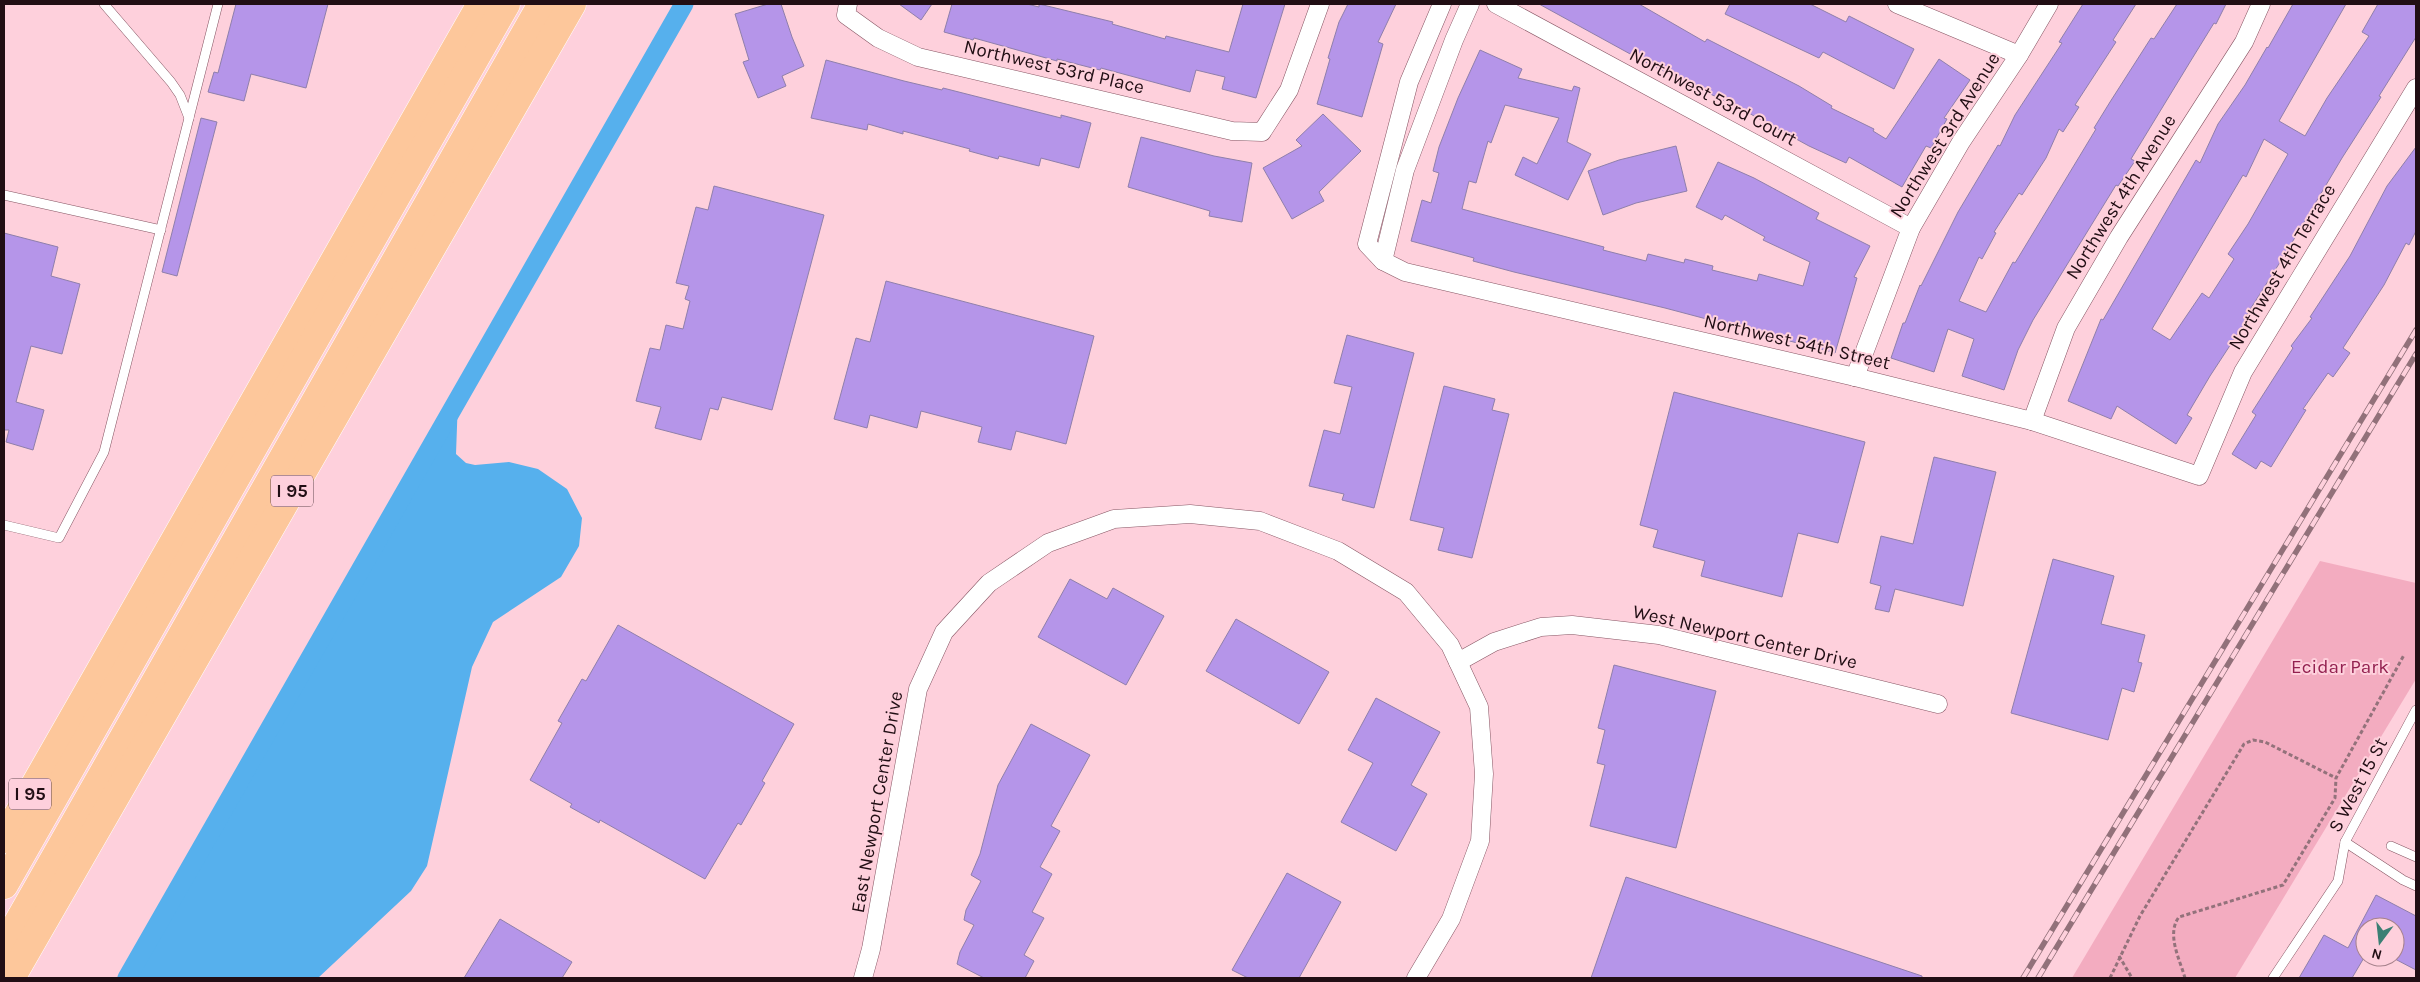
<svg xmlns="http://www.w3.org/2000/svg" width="2420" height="982" font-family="Karla,sans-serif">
	<rect width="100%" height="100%" fill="#fed0dc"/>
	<!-- green -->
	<path fill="#f3acc0" d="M 2320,561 L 2416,583 L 2416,679 L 2235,978 L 2072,978 Z"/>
	<!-- water -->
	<path fill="#56b0ed" d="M 458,399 L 456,454 L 466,463 L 475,465 L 509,462 L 538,469 L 567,489 L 582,518 L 579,546 L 561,577 L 493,622 L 472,667 L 427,866 L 411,891 L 318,978 L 127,978 Z"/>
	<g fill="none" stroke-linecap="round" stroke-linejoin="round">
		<!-- canal -->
		<path stroke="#56b0ed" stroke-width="19" d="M 127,978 L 684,4"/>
	</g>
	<!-- building -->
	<g fill="#b595e9" stroke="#8f7fab" fill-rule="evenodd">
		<path d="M 236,4 L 328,4 L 306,88 L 251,74 L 244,101 L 208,92 L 214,72 L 218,73 Z"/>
		<path d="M 768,4 L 781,4 L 792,37 L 804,66 L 782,76 L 786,86 L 758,98 L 743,62 L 749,60 L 735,14 Z"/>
		<path d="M 899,4 L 932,4 L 921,20 Z"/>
		<path d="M 952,4 L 1027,4 L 1039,7 L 1039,4 L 1113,22 L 1112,24 L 1165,39 L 1166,36 L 1229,52 L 1243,4 L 1285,4 L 1256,98 L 1222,89 L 1225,77 L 1196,70 L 1190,92 L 1101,68 L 1100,70 L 1057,59 L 1057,61 L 974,38 L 973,40 L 944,32 Z"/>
		<path d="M 1348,4 L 1396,4 L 1378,42 L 1383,44 L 1362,117 L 1317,104 L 1330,59 L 1328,58 L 1339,22 Z"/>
		<path d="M 1539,4 L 1639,4 L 1705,42 L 1707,39 L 1799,86 L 1832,106 L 1831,108 L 1874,129 L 1873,131 L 1886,139 L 1939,59 L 1970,80 L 1944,118 L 1947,119 L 1931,148 L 1926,146 L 1902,187 L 1849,157 L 1846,163 L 1809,146 L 1745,111 L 1643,61 Z"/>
		<path d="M 1730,4 L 1810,4 L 1846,22 L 1849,16 L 1914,49 L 1894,89 L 1823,52 L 1819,58 L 1725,14 Z"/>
		<path d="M 2083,4 L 2136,4 L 2113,40 L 2116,42 L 2075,105 L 2079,107 L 2063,132 L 2059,129 L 2046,158 L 2022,195 L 2019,193 L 1994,232 L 1996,233 L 1982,259 L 1979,257 L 1959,301 L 1986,312 L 2013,262 L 2015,263 L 2096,129 L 2094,128 L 2110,102 L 2151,38 L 2154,39 L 2177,4 L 2226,4 L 2216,24 L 2214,23 L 2190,62 L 2131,159 L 2135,161 L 2118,186 L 2116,185 L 2033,320 L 2018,350 L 2004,390 L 1962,376 L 1974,339 L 1948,329 L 1934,372 L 1891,358 L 1903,323 L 1905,323 L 1920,285 L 1921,286 L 1958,212 L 1998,145 L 2000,146 L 2015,115 L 2062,43 L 2059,42 Z"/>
		<path d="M 2293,4 L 2346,4 L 2279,121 L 2305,136 L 2327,98 L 2369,36 L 2362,32 L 2378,4 L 2416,4 L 2416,37 L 2379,96 L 2381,97 L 2342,158 L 2284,256 L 2244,319 L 2246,321 L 2210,376 L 2187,415 L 2192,418 L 2176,444 L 2117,406 L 2111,419 L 2068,401 L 2101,319 L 2103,320 L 2196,160 L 2200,163 L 2218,124 L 2245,85 L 2267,47 L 2268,48 ZM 2264,139 L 2288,154 L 2248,224 L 2228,254 L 2234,259 L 2209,298 L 2202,293 L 2170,340 L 2152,329 L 2243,175 L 2246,177 Z"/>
		<path d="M 1480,50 L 1522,69 L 1518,78 L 1572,91 L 1574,86 L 1580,88 L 1567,142 L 1591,154 L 1568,200 L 1515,175 L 1523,157 L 1537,164 L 1559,118 L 1505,105 L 1491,143 L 1488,141 L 1476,183 L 1469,181 L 1462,209 L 1604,247 L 1603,250 L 1646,261 L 1648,254 L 1684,263 L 1685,259 L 1713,266 L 1712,270 L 1757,281 L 1759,274 L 1803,286 L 1810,262 L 1763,240 L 1765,237 L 1725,215 L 1722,220 L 1696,207 L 1718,162 L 1754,178 L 1819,213 L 1816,219 L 1870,246 L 1854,277 L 1857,278 L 1835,353 L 1665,308 L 1514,272 L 1473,261 L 1474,258 L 1411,241 L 1422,200 L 1431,203 L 1439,173 L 1433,171 L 1439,147 L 1458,98 Z"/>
		<path d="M 826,60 L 904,81 L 942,90 L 943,88 L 1061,118 L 1061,115 L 1091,123 L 1079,168 L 1041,158 L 1039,166 L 999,156 L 998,159 L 969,151 L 970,149 L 903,131 L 903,134 L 868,124 L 867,130 L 811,118 Z"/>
		<path d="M 1323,114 L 1361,151 L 1319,192 L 1324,201 L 1292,219 L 1263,168 L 1302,146 L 1296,140 Z"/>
		<path d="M 201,118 L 217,122 L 177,276 L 162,272 Z"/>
		<path d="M 1141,137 L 1214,156 L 1252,163 L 1242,222 L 1209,216 L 1210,211 L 1128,187 Z"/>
		<path d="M 1676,146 L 1687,191 L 1636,203 L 1603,215 L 1588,171 L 1619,160 Z"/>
		<path d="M 2416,147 L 2416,231 L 2409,245 L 2406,243 L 2384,285 L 2343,348 L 2350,353 L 2333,377 L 2328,373 L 2303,409 L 2306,410 L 2271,467 L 2261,461 L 2256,469 L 2232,454 L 2256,415 L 2252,412 L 2293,348 L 2291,346 L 2312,318 L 2310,317 L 2350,256 L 2387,186 Z"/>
		<path d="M 714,186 L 824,215 L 772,410 L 722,397 L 718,410 L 710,408 L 701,440 L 655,428 L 661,407 L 636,401 L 650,348 L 660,350 L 666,325 L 683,329 L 690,301 L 685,299 L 689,286 L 676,283 L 696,207 L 708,210 Z"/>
		<path d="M 4,233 L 58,247 L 51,276 L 80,284 L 62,354 L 31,346 L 16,402 L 44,410 L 33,450 L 6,442 L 9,430 L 4,430 Z"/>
		<path d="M 886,281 L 1094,336 L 1066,444 L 1016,431 L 1011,450 L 978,442 L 982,427 L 921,411 L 917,428 L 870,415 L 867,428 L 834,419 L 856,338 L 870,342 Z"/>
		<path d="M 1347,335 L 1414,353 L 1374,508 L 1342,500 L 1344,494 L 1309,486 L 1324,430 L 1340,434 L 1352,387 L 1334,383 Z"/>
		<path d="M 1444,386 L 1495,399 L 1492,410 L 1509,414 L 1472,558 L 1438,550 L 1444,528 L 1410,520 Z"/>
		<path d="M 1674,392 L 1865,442 L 1838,543 L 1798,533 L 1782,597 L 1701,576 L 1705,561 L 1653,547 L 1658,530 L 1640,525 Z"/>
		<path d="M 1934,457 L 1996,472 L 1963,606 L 1895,589 L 1889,612 L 1875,609 L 1881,586 L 1870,583 L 1881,536 L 1913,544 Z"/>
		<path d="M 2053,559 L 2114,576 L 2101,624 L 2145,635 L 2138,662 L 2142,663 L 2134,692 L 2122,688 L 2108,740 L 2011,713 Z"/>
		<path d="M 1070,579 L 1107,599 L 1113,588 L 1164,616 L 1126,685 L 1038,637 Z"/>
		<path d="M 1236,619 L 1329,672 L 1299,724 L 1206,671 Z"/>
		<path d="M 618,625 L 794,724 L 762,781 L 765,783 L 741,825 L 738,823 L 705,879 L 600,820 L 599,823 L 570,807 L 572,804 L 530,780 L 562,723 L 558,721 L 582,679 L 586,681 Z"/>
		<path d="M 1614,665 L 1716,691 L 1676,848 L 1590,826 L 1605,765 L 1597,763 L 1605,730 L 1598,728 Z"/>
		<path d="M 1376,698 L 1440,732 L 1411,785 L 1427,794 L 1396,851 L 1341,822 L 1373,763 L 1348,750 Z"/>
		<path d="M 1031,724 L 1090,755 L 1051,826 L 1060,831 L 1040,867 L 1052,874 L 1032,912 L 1044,918 L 1024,955 L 1034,961 L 1025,978 L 984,978 L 957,964 L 960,952 L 974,925 L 964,920 L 966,910 L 981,881 L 971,875 L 980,854 L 998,785 Z"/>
		<path d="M 1287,873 L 1341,902 L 1299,978 L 1248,978 L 1232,970 Z"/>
		<path d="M 1626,877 L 1922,976 L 1922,978 L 1591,978 Z"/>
		<path d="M 2376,895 L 2416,916 L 2416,970 L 2395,959 L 2395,927 L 2365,927 L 2365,956 L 2352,978 L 2299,978 L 2324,935 L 2348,948 Z"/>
		<path d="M 500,919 L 572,962 L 562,978 L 464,978 Z"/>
	</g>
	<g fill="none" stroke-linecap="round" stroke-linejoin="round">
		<!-- service casing -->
		<g stroke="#875664" stroke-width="10">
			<g id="service">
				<path d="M 104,4 L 171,82 L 180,95 L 189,118"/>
				<path d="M 4,195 L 161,230"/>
				<path d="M 4,525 L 59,538 L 104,452 L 218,4"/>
				<path d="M 2345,842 L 2403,880 L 2416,886"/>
				<path d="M 2391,846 L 2416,857"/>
				<path d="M 2273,978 L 2338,881 L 2345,842 L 2416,710"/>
			</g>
		</g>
		<!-- minor casing -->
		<g stroke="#875664" stroke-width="19">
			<g id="minor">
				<path d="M 848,4 L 846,15 L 878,38 L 918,57 L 1232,131 L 1262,132 L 1289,90 L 1320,4"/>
				<path d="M 1442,4 L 1409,82 L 1367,244 L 1383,261 L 1405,272 L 1855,377 L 2032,421 L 2199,476 L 2243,372 L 2416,88"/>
				<path d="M 1496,4 L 1911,228"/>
				<path d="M 1897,4 L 2019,55"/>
				<path d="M 1383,261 L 1405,170 L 1454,40 L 1470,4"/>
				<path d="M 1855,377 L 1911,228 L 1961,142 L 2019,55 L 2049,4"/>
				<path d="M 2032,421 L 2066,328 L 2119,237 L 2244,42 L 2261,4"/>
				<path d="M 1458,662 L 1494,642 L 1541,627 L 1572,625 L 1659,635 L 1938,704"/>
				<path d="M 863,978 L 871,949 L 918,689 L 944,632 L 989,583 L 1048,543 L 1114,519 L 1190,514 L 1260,521 L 1338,551 L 1406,592 L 1450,645 L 1479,707 L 1484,774 L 1480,841 L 1451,919 L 1416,978"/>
			</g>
		</g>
		<!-- motorway casing -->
		<g stroke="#fff" stroke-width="29">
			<g id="motorway">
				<path d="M 4,839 L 481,4"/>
				<path d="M 4,885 L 506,4"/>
				<path d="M 4,947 L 542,4"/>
				<path d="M 11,978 L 572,4"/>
			</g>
		</g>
		<!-- path -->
		<g stroke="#93727b" stroke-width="3" stroke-dasharray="4 2.5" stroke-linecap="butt">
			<path d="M 2119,956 L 2132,978"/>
			<path d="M 2110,978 L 2140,916 L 2244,744 L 2253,740 L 2265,742 L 2336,778"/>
			<path d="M 2185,978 C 2180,960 2166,934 2179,917 L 2283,885 L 2335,798 L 2336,778 L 2404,655"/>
		</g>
		<!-- service -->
		<use href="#service" stroke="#fff" stroke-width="9"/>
		<!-- minor -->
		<use href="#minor" stroke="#fff" stroke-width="18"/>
		<!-- motorway -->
		<use href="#motorway" stroke="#fdc79b" stroke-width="28"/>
		<!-- rail casing -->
		<g stroke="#92717a" stroke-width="5.5">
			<g id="rail">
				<path d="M 2023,978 L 2416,330"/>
				<path d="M 2038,978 L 2416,354"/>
			</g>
		</g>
		<!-- rail -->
		<use href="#rail" stroke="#fed0dc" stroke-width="4" stroke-dasharray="11" stroke-linecap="butt"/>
	</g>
	<g text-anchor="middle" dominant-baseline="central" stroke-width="4" stroke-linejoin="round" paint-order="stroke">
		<!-- shield labels -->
		<g fill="#fed0dc" stroke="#634850" stroke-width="1">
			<rect x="271" y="475.5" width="42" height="31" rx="4"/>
			<rect x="9" y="778.5" width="42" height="31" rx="4"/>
		</g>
		<g font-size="18" font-weight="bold" fill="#210e14">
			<text x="292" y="491">I 95</text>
			<text x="30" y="794">I 95</text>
		</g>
		<!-- street labels -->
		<g font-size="19" fill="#210e14" stroke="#fed0dc">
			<text transform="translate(1054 67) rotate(13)">Northwest 53rd Place</text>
			<text transform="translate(1713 97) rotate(28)">Northwest 53rd Court</text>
			<text transform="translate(1945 135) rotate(-58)">Northwest 3rd Avenue</text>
			<text transform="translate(2121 197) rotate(-58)">Northwest 4th Avenue</text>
			<text transform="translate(2282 267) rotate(-59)">Northwest 4th Terrace</text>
			<text transform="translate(1797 342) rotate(13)">Northwest 54th Street</text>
			<text transform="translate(1745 637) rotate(13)">West Newport Center Drive</text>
			<text transform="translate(2358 785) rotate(-62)">S West 15 St</text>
			<text transform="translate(877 802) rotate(-80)">East Newport Center Drive</text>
		</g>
		<!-- park labels -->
		<g font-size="19" fill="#932150" stroke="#fed0dc">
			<text x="2340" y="667">Ecidar Park</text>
		</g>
	</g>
	<!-- border -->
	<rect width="2420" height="982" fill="none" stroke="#210e14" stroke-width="10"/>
	<!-- north arrow -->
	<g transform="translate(2380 942) rotate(195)"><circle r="24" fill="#fed0dc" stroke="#a6828c"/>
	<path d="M0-4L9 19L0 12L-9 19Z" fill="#3b7f74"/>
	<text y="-8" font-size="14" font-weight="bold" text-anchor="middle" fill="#210e14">N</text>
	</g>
</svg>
